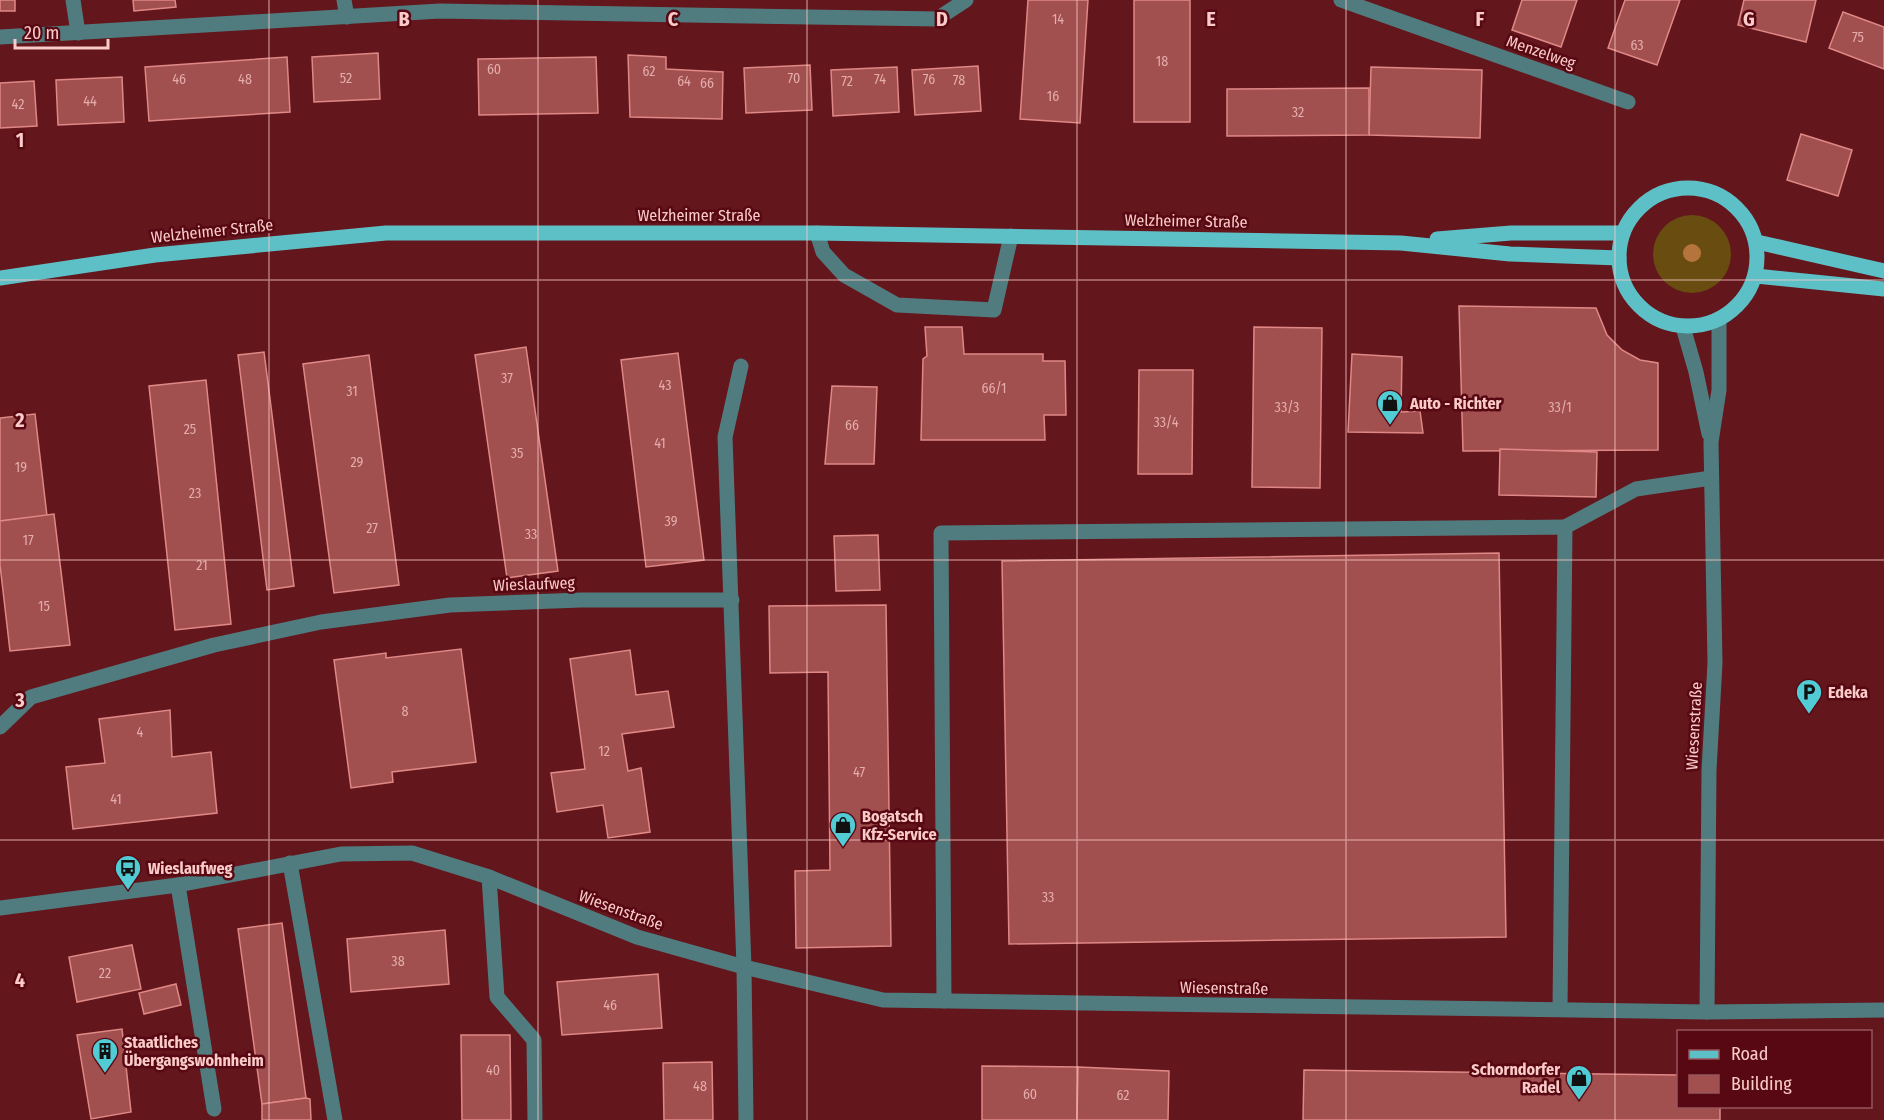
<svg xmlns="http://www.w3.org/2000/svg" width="1884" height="1120" font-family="'Fira Sans Condensed',sans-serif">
	<rect width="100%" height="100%" fill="#63161c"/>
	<!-- green -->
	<circle fill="#684c10" cx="1692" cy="254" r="39"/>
	<!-- building -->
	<g fill="#a14f4f" stroke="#e08886" stroke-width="1.5">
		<rect x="0" y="0" width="15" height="11"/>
		<path d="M 133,0 L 175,0 L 176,7 L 134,11 Z"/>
		<path d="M 1028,0 L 1088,0 L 1080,123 L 1020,119 Z"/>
		<rect x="1134" y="0" width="56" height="122"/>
		<path d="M 1522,0 L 1577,0 L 1561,47 L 1512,30 Z"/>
		<path d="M 1625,0 L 1680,0 L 1657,65 L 1608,48 Z"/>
		<path d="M 1744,0 L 1816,0 L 1806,42 L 1738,25 Z"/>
		<path d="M 1843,12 L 1884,27 L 1884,69 L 1829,48 Z"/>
		<path d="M 378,53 L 380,99 L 314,102 L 312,57 Z"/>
		<path d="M 628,55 L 666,57 L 666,69 L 723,72 L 722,119 L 630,117 Z"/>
		<path d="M 287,57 L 290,112 L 149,121 L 145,67 Z"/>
		<path d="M 596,57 L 598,113 L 479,115 L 478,59 Z"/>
		<path d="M 810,65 L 812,110 L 746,113 L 744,68 Z"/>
		<path d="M 978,66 L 981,111 L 915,115 L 912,70 Z"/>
		<path d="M 897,67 L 899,112 L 833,116 L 831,70 Z"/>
		<path d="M 1371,67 L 1482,70 L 1480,138 L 1369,135 Z"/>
		<path d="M 122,77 L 124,122 L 58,125 L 56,80 Z"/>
		<path d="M 34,81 L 37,126 L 0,128 L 0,83 Z"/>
		<path d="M 1369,88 L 1369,135 L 1227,136 L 1227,89 Z"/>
		<path d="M 1801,134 L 1852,150 L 1838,196 L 1787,180 Z"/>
		<path d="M 1459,306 L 1596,308 L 1607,335 L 1622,350 L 1640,360 L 1658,363 L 1658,450 L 1463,451 Z"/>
		<path d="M 925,327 L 962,327 L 964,354 L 1043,354 L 1043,361 L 1065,361 L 1066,415 L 1044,415 L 1045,440 L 921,440 L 923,359 L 927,356 Z"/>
		<path d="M 1254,327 L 1322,328 L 1320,488 L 1252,487 Z"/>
		<path d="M 526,347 L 558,571 L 507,578 L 475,355 Z"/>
		<path d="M 264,352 L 294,586 L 267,590 L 238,355 Z"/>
		<path d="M 678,353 L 704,560 L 646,567 L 621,360 Z"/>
		<path d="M 1352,354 L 1402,357 L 1401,412 L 1420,411 L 1423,433 L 1348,432 Z"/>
		<path d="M 369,355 L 399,585 L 334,593 L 303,364 Z"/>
		<path d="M 1139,370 L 1193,370 L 1192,474 L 1138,474 Z"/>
		<path d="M 206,380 L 231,624 L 175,630 L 149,386 Z"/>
		<path d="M 832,386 L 877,387 L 874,464 L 825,464 Z"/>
		<path d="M 35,414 L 47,516 L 0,521 L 0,418 Z"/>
		<path d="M 1500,449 L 1597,452 L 1596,497 L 1499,495 Z"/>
		<path d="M 54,514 L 70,645 L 10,651 L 0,565 L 0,521 Z"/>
		<path d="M 878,535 L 880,590 L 836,591 L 834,536 Z"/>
		<path d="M 1499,553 L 1506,937 L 1009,944 L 1002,561 Z"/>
		<path d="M 886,605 L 891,946 L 796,948 L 795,871 L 830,870 L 828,672 L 770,673 L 769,606 Z"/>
		<path d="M 461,649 L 476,762 L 392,772 L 393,782 L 351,788 L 334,660 L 386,653 L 386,658 Z"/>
		<path d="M 630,650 L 636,695 L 668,691 L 674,727 L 622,734 L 628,771 L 641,768 L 650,832 L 608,838 L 603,805 L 557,812 L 551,773 L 585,769 L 570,659 Z"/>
		<path d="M 170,710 L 172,757 L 211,752 L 217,813 L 73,829 L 66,767 L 105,763 L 99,719 Z"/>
		<path d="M 282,923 L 306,1098 L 262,1104 L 238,929 Z"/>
		<path d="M 445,930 L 449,984 L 351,992 L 347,939 Z"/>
		<path d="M 132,945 L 141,989 L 77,1002 L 69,957 Z"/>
		<path d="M 658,974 L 662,1028 L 562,1035 L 557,982 Z"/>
		<path d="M 176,984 L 181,1005 L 144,1014 L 139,993 Z"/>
		<path d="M 122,1029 L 131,1112 L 91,1119 L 77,1035 Z"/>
		<path d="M 461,1035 L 510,1035 L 511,1120 L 462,1120 Z"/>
		<path d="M 712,1062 L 713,1120 L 664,1120 L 663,1063 Z"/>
		<path d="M 982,1066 L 1078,1067 L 1077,1120 L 982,1120 Z"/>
		<path d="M 1078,1067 L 1169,1071 L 1168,1120 L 1077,1120 Z"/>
		<path d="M 1304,1070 L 1678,1075 L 1678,1106 L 1720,1106 L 1720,1120 L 1303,1120 Z"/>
		<path d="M 306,1098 L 310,1099 L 311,1120 L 262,1120 L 262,1104 Z"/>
	</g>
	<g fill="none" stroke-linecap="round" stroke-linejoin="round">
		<!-- minor -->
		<g stroke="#507c7f" stroke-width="15">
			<path d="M 73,0 L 78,33"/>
			<path d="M 344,0 L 347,17"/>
			<path d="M 1341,0 L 1628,102"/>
			<path d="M 0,37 L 440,11 L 937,19 L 966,0"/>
			<path d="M 817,233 L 823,252 L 844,275 L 897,305 L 994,310 L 1011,236"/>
			<path d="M 1683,327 L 1696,372 L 1709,434"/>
			<path d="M 741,366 L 725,437 L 744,967 L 746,1120"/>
			<path d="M 1565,527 L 1636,489 L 1711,478"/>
			<path d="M 0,727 L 31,697 L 214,645 L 321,622 L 450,605 L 581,600 L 732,600"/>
			<path d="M 290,863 L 335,1120"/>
			<path d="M 489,877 L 497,997 L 534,1040 L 535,1120"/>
			<path d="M 178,885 L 214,1109"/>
			<path d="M 0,908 L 178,885 L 341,854 L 412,853 L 489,877 L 637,937 L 744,967 L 883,1000 L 1707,1012 L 1884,1010"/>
			<path d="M 944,1001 L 941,533 L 1565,527 L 1560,1009"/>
			<path d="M 1707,1012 L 1709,770 L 1715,663 L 1711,442 L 1719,390 L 1719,320"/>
		</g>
		<!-- major -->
		<g stroke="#5ec0c7" stroke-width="15">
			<circle cx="1688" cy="257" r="69"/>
			<path d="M 1437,239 L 1511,233 L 1623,233"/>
			<path d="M 1757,242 L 1884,271"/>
			<path d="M 1756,276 L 1884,289"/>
			<path d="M 0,278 L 155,255 L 386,233 L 817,233 L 1401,243 L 1510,254 L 1619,258"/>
		</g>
	</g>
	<!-- trees -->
	<circle fill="#b5743c" cx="1692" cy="253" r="9"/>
	<!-- grid -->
	<path fill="none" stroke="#facbc9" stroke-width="1.5" stroke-opacity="0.55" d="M 269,0 L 269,1120M 538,0 L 538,1120M 807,0 L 807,1120M 1077,0 L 1077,1120M 1346,0 L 1346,1120M 1615,0 L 1615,1120M 0,280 L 1884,280M 0,560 L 1884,560M 0,840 L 1884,840"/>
	<!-- icons -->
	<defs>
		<g id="shop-pin" transform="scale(1.35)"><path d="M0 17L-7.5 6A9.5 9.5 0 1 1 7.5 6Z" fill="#51ccd4" stroke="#570812"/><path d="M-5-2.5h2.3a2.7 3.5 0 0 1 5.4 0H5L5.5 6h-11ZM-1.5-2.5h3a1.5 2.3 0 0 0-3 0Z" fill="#111"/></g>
		<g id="parking-pin" transform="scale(1.35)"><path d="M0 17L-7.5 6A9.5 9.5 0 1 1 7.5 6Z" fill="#51ccd4" stroke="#570812"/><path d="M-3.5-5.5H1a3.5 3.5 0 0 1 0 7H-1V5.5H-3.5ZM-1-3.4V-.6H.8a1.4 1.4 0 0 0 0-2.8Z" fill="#111"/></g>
		<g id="bus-pin" transform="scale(1.35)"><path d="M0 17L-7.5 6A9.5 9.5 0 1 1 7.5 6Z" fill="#51ccd4" stroke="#570812"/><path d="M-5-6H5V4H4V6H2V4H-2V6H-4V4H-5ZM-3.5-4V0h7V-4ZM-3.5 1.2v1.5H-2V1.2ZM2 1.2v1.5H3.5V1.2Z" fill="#111"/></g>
		<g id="building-pin" transform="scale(1.35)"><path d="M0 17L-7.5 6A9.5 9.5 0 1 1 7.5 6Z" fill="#51ccd4" stroke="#570812"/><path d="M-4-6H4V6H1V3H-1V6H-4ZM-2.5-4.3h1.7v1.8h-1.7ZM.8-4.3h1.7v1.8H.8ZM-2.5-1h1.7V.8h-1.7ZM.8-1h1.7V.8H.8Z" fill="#111"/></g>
	</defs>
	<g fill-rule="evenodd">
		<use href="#shop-pin" x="1390" y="403"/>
		<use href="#parking-pin" x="1809" y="692"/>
		<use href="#shop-pin" x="843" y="825"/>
		<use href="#bus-pin" x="128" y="868"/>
		<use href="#building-pin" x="105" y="1051"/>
		<use href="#shop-pin" x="1579" y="1078"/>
	</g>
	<g text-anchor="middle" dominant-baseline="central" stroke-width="5" stroke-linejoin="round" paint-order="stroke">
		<!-- number labels -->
		<g font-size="14" fill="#e4acaa">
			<text x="1058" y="19">14</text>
			<text x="1858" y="37">75</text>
			<text x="1637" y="45">63</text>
			<text x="1162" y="61">18</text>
			<text x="494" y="69">60</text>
			<text x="649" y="71">62</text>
			<text x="346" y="78">52</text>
			<text x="794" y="78">70</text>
			<text x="179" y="79">46</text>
			<text x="245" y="79">48</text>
			<text x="880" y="79">74</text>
			<text x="929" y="79">76</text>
			<text x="959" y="80">78</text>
			<text x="684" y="81">64</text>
			<text x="847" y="81">72</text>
			<text x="707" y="83">66</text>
			<text x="1053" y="96">16</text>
			<text x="90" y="101">44</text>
			<text x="18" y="104">42</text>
			<text x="1298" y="112">32</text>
			<text x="507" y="378">37</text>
			<text x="665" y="385">43</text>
			<text x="994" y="388">66/1</text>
			<text x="352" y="391">31</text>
			<text x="1287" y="407">33/3</text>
			<text x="1560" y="407">33/1</text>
			<text x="1166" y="422">33/4</text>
			<text x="852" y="425">66</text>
			<text x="190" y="429">25</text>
			<text x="660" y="443">41</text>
			<text x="517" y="453">35</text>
			<text x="357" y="462">29</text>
			<text x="21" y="467">19</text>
			<text x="195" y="493">23</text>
			<text x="671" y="521">39</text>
			<text x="372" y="528">27</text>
			<text x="531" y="534">33</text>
			<text x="28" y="540">17</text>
			<text x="202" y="565">21</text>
			<text x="44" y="606">15</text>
			<text x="405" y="711">8</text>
			<text x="140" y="732">4</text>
			<text x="604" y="751">12</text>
			<text x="859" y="772">47</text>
			<text x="116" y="799">41</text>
			<text x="1048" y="897">33</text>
			<text x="398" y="961">38</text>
			<text x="105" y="973">22</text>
			<text x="610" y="1005">46</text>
			<text x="493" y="1070">40</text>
			<text x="700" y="1086">48</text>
			<text x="1030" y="1094">60</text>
			<text x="1123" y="1095">62</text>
		</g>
		<!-- street labels -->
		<g font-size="16" fill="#facbc9" stroke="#570812">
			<text transform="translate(1541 52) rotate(19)">Menzelweg</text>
			<text x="699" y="215">Welzheimer Straße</text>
			<text transform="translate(1186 221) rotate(1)">Welzheimer Straße</text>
			<text transform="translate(212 231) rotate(-6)">Welzheimer Straße</text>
			<text transform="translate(534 584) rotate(-2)">Wieslaufweg</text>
			<text transform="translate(1694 726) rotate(-87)">Wiesenstraße</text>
			<text transform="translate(621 910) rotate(20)">Wiesenstraße</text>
			<text transform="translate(1224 988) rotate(1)">Wiesenstraße</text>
		</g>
		<!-- poi labels -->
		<g font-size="16" font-weight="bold" fill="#facbc9" stroke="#570812" text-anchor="start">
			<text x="1410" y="403">Auto - Richter</text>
			<text x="1828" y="692">Edeka</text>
			<text x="862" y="816">Bogatsch<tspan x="862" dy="18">Kfz-Service</tspan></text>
			<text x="148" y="868">Wieslaufweg</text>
			<text x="124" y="1042">Staatliches<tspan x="124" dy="18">Übergangswohnheim</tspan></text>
			<text x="1560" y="1069" text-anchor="end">Schorndorfer<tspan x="1560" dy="18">Radel</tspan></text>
		</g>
	</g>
	<g font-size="20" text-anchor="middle" font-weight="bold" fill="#facbc9" stroke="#570812" stroke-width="5" stroke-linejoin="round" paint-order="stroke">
		<text x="404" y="26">B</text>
		<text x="673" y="26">C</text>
		<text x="942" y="26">D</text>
		<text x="1211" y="26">E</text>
		<text x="1480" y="26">F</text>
		<text x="1749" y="26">G</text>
		<text x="20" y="147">1</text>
		<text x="20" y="427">2</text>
		<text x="20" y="707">3</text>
		<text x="20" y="987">4</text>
	</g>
	<!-- legend -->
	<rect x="1677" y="1030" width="195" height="78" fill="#570812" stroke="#98565b" stroke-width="1.5"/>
	<rect x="1689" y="1050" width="30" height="9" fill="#5ec0c7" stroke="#98565b" stroke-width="1.5"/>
	<text x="1731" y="1060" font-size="18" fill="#facbc9">Road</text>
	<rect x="1689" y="1075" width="30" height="18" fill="#a14f4f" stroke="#98565b" stroke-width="1.5"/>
	<text x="1731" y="1090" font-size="18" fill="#facbc9">Building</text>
	<!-- scale -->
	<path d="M15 39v9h93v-9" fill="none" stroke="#facbc9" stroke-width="3"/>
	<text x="24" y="39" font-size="18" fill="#facbc9" stroke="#570812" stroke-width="4.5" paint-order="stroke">20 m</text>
</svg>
